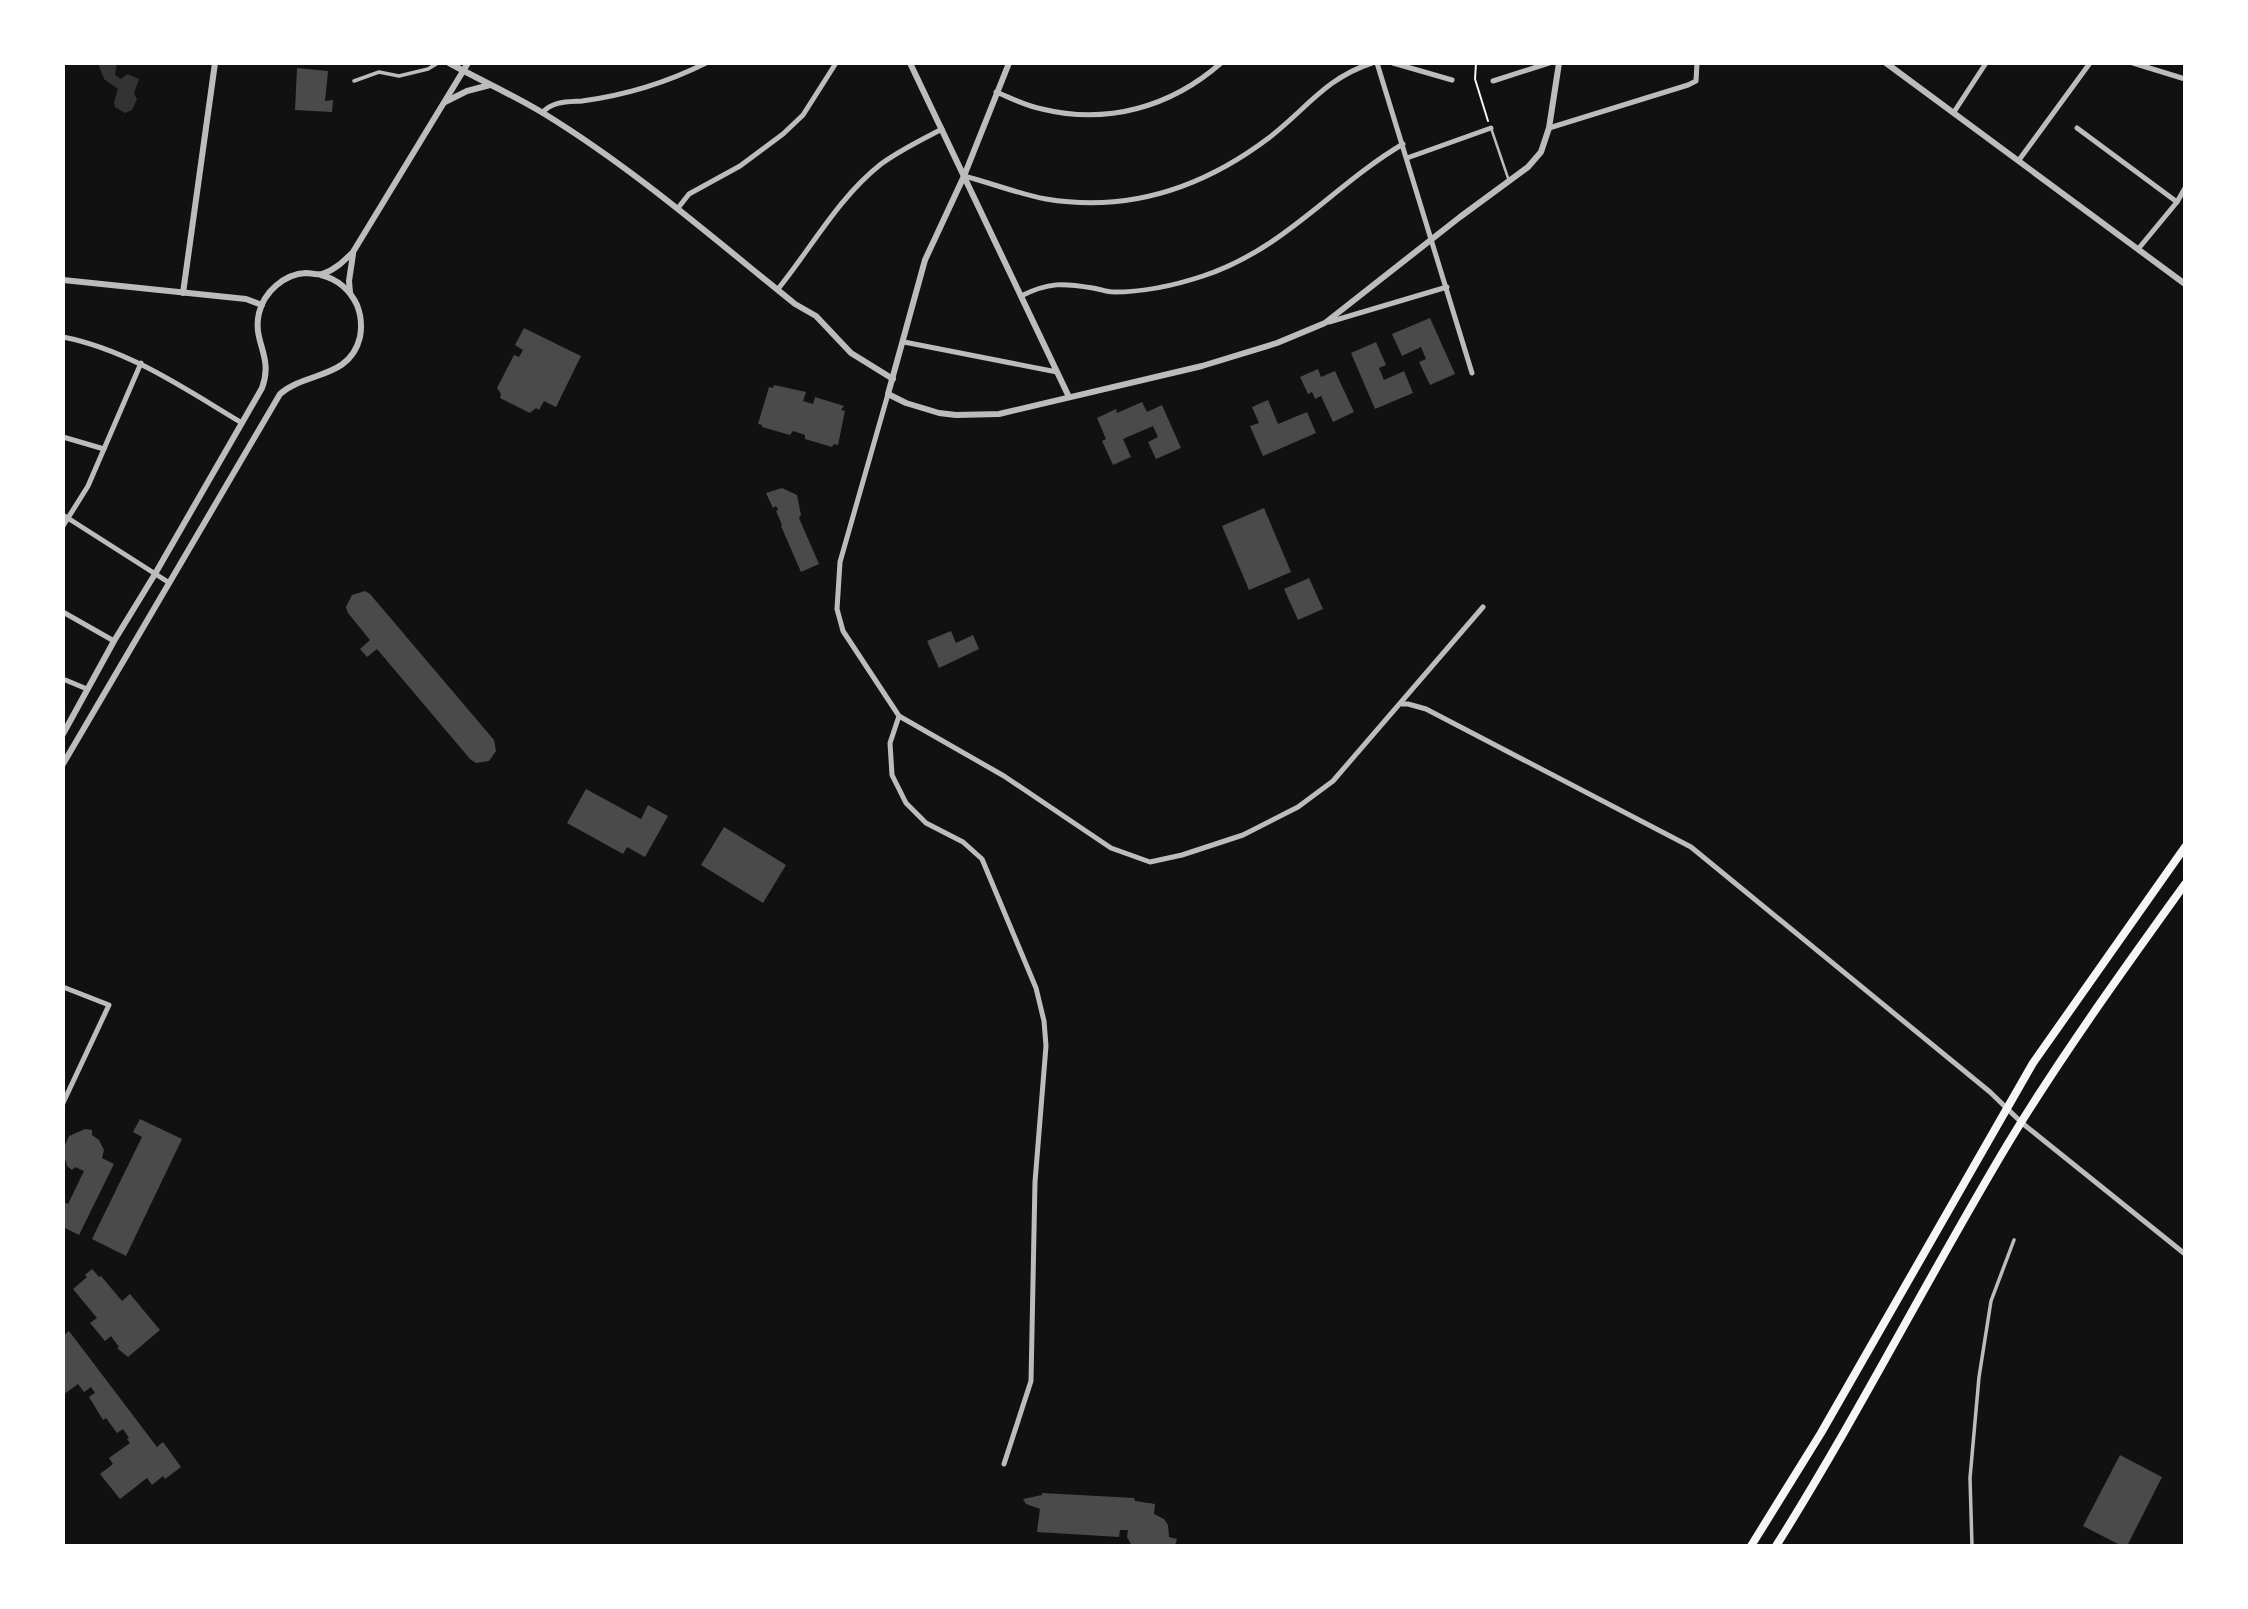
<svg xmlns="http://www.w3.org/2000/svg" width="2248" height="1609" font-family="Merriweather,serif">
	<rect width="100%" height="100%" fill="#111"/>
	<!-- water -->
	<path fill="#333" d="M 98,63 L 117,63 L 115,75 L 121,79 L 127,74 L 139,79 L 134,93 L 137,99 L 132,110 L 125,113 L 115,107 L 114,102 L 118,89 L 104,79 Z"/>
	<!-- building -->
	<g fill="#4a4a4a">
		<path d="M 297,68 L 328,71 L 325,101 L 333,100 L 332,112 L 295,110 Z"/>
		<path d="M 1430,318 L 1455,374 L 1430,385 L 1419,362 L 1426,359 L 1421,347 L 1402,356 L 1392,334 Z"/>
		<path d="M 524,328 L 581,356 L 556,407 L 544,401 L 539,410 L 536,408 L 530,413 L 500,398 L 501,394 L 497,388 L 514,355 L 519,357 L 523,350 L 515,345 Z"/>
		<path d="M 1376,342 L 1386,365 L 1379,368 L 1384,380 L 1404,371 L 1413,393 L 1375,409 L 1351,353 Z"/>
		<path d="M 1318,369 L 1321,377 L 1335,371 L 1354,412 L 1333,422 L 1321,396 L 1315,399 L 1312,392 L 1308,394 L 1300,377 Z"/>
		<path d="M 774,385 L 806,392 L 803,401 L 813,404 L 815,397 L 844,406 L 841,410 L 845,411 L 838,445 L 834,444 L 832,447 L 805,439 L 805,435 L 793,431 L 790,435 L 762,427 L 762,425 L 758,424 L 769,387 L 773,388 Z"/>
		<path d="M 1268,400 L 1278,424 L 1307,412 L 1316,433 L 1263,456 L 1250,426 L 1259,423 L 1252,407 Z"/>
		<path d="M 1142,402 L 1147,412 L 1162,405 L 1181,448 L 1156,459 L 1148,442 L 1158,437 L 1153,426 L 1123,439 L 1131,457 L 1113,465 L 1102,441 L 1106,439 L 1097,418 L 1116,409 L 1117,413 Z"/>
		<path d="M 782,488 L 797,495 L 801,515 L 799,518 L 819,564 L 801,572 L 781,526 L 782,525 L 776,511 L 778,510 L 776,506 L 773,508 L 766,493 Z"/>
		<path d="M 1264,508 L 1291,572 L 1249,590 L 1222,526 Z"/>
		<path d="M 1309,578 L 1323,609 L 1298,620 L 1284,589 Z"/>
		<path d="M 365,591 L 370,594 L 494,740 L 496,751 L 489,761 L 476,763 L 470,759 L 377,649 L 367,657 L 360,649 L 370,640 L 348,613 L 346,607 L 352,595 Z"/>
		<path d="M 951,631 L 956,643 L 973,635 L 979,649 L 939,668 L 927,641 Z"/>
		<path d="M 586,789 L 641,819 L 648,805 L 668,816 L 645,857 L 627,847 L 623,854 L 567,823 Z"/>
		<path d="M 724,827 L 786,865 L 763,903 L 701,865 Z"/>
		<path d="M 140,1119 L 182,1139 L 126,1256 L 92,1239 L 142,1137 L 133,1132 Z"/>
		<path d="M 85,1129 L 92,1130 L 92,1135 L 99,1140 L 104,1150 L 102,1158 L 114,1164 L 79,1235 L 63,1227 L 63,1201 L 68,1204 L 84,1171 L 75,1167 L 72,1170 L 67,1166 L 63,1150 L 69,1136 Z"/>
		<path d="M 92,1269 L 99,1277 L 101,1276 L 122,1301 L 130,1294 L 160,1330 L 128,1357 L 117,1348 L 119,1347 L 111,1336 L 105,1341 L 90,1323 L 97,1318 L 73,1289 L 87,1277 L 85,1275 Z"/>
		<path d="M 69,1331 L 157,1447 L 163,1442 L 181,1467 L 165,1479 L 163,1476 L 152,1485 L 147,1478 L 120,1499 L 100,1474 L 113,1464 L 109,1458 L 130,1443 L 127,1439 L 129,1438 L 123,1429 L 117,1433 L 106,1418 L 103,1420 L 89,1397 L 95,1393 L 91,1387 L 84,1392 L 78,1384 L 63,1395 L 63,1336 Z"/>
		<path d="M 2120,1455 L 2162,1477 L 2127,1546 L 2122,1546 L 2083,1526 Z"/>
		<path d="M 1042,1493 L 1134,1498 L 1135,1501 L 1155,1504 L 1154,1514 L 1164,1519 L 1168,1525 L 1169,1537 L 1177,1539 L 1175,1546 L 1132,1546 L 1127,1537 L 1128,1530 L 1120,1530 L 1119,1537 L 1037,1532 L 1040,1509 L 1026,1504 L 1023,1499 L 1042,1495 Z"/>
	</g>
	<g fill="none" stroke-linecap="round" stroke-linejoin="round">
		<!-- path -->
		<path stroke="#f5f5f5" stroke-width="2" d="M 1476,63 L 1475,79 L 1488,121"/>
		<!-- service -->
		<path stroke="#bcbcbc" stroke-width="2.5" d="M 1491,128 L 1509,181"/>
		<!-- pedestrian -->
		<g stroke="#bcbcbc" stroke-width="3.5">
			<path d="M 354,81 L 379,72 L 399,76 L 428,69 L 438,63"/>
			<path d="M 1972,1546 L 1970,1478 L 1979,1377 L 1991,1301 L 2014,1240"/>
		</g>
		<!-- minor -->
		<g stroke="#bcbcbc" stroke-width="5">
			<path d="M 1377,63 L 1472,373"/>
			<path d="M 1393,63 L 1452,80"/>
			<path d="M 2133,63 L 2185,79"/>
			<path d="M 1493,81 L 1549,63"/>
			<path d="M 996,92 C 1011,98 1026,106 1042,109 C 1107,125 1171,107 1221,63"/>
			<path d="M 1954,112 L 1986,63"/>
			<path d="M 542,113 C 553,101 566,102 582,101 C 627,95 666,83 706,63"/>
			<path d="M 1549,128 L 1688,85 L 1696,81 L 1697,63"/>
			<path d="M 2077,128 L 2177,202"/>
			<path d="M 1407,158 L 1491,128"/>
			<path d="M 2019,160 L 2090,63"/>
			<path d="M 964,176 C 991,183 1019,194 1046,199 C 1130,213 1203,188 1270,137 C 1307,108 1326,78 1372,63"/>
			<path d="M 678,208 L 689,194 L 740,166 L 783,134 L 803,115 L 836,63"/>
			<path d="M 2139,248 L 2177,202 L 2185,188"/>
			<path d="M 778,289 C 812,247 838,198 881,164 C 900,150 921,140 942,129"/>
			<path d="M 1021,296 C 1049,282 1063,283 1093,288 C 1100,289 1107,292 1114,292 C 1143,292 1176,285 1203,276 C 1285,249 1332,186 1403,144"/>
			<path d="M 1329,322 L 1447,287"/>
			<path d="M 63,337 C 129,350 185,389 242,423"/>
			<path d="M 904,342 L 1057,372"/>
			<path d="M 888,394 L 840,562 L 837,609 L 843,631 L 899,716 L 1004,776 L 1111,848 L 1150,862 L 1182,855 L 1243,835 L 1298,807 L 1333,781 L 1483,607"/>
			<path d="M 63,437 L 104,449"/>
			<path d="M 63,515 L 168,582"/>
			<path d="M 63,526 L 88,486 L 141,363"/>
			<path d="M 63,612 L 114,641"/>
			<path d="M 63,679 L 87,689"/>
			<path d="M 1402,704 L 1408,704 L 1426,709 L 1691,847 L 1990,1092 L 2022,1123 L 2185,1254"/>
			<path d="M 899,716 L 890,743 L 892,775 L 906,803 L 926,823 L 963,842 L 982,859 L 1036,988 L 1044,1021 L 1046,1046 L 1035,1182 L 1031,1381 L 1004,1464"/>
			<path d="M 63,987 L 109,1005 L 63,1103"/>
		</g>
		<!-- tertiary -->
		<g stroke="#bcbcbc" stroke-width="6">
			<path d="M 449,63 C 480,80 513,95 543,113 C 633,168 713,238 795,304 L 816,316 L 851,353 L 893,379"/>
			<path d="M 910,63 L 1069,397"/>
			<path d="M 1009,63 L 964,176 L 925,260 L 888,394 L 906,403 L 939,413 L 956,415 L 999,414 L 1202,366 L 1277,343 L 1325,323 L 1460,217 L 1528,167 L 1541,152 L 1549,128 L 1559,63"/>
			<path d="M 1886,63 L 2185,284"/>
			<path d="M 445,102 L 467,91 L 490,85"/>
			<path d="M 63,280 L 246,299 L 262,305"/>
			<path d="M 350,292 L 349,281 L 353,254"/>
			<path d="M 183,293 L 215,63"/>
			<path d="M 63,734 L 114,641 L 155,574 L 262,388 C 274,356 252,342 259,313 C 264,292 284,274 306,273 C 312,273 317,275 322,274 C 335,270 344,261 353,252 L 468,63"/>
			<path d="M 63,764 L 280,394 C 307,371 350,379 360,337 C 362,326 361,315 357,305 C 350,290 337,279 321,275"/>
		</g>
		<!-- primary -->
		<g stroke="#f5f5f5" stroke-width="8">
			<path d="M 1751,1546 L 1821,1433 L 2033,1063 L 2185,847"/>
			<path d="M 1776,1546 C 1859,1414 1929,1275 2009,1142 C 2063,1053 2124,969 2185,884"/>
		</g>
	</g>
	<!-- border -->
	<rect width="2248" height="1609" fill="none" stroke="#ffffff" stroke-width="130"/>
</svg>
